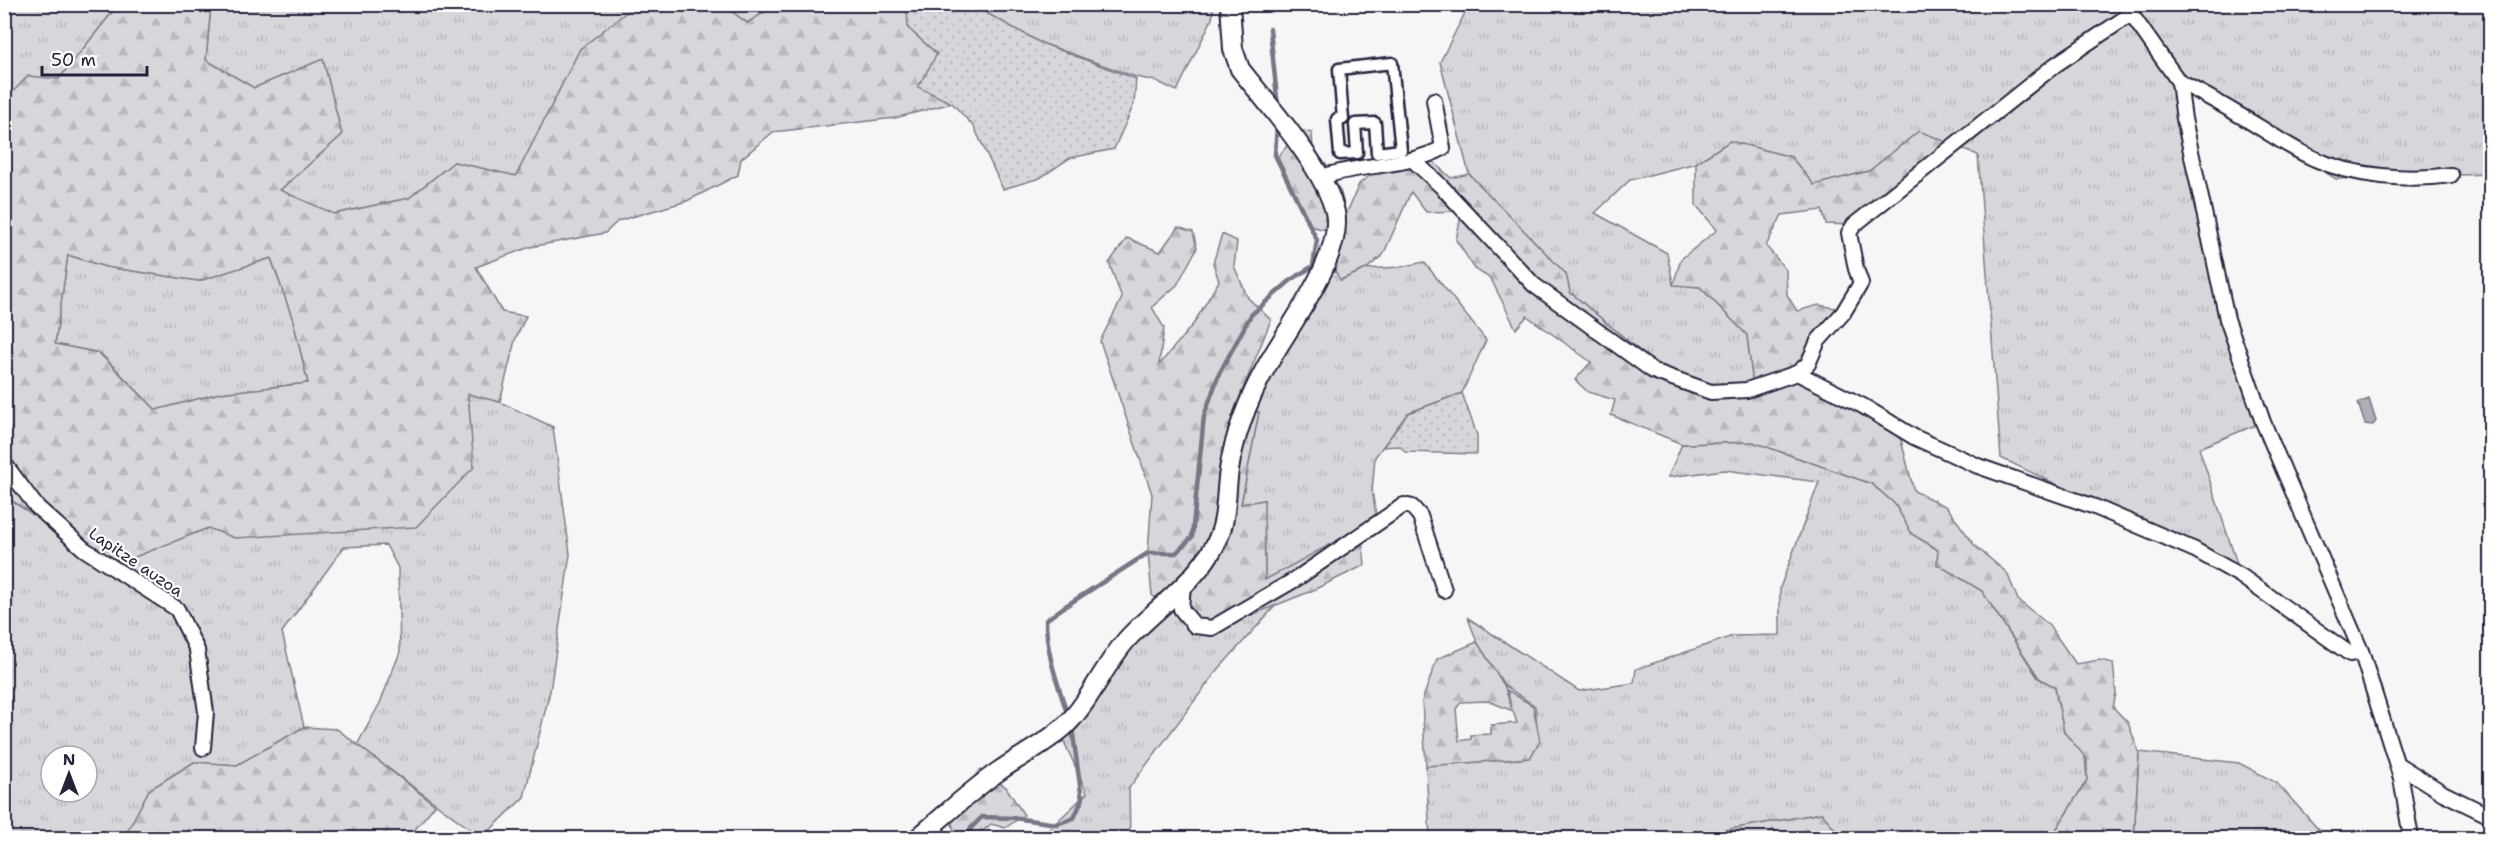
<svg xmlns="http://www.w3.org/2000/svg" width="2495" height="843" font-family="'Shantell Sans',sans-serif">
	<defs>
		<pattern id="grass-tufts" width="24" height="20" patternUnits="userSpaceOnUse" patternTransform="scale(1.5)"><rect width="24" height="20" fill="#d7d7db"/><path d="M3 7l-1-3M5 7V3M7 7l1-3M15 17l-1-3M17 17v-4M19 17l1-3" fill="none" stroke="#b8b8bd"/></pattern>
		<pattern id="forest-firs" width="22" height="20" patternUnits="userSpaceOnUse" patternTransform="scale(1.5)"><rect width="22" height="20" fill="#d7d7db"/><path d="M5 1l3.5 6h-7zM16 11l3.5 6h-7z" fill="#b8b8bd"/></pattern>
		<pattern id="garden-dots" width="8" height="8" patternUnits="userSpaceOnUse" patternTransform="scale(1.5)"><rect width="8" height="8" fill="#d7d7db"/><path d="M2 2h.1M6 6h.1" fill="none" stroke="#b8b8bd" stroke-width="1.8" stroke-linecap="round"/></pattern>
	</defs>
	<rect width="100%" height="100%" fill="#f6f6f7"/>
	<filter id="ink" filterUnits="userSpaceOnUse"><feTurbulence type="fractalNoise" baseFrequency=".0167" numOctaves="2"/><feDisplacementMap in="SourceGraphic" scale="12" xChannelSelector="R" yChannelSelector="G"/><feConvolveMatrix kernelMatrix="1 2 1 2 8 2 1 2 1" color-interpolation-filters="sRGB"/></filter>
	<g filter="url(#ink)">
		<!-- grass -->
		<g fill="url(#grass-tufts)" stroke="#7c7c8b" stroke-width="1.5" fill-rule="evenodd">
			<path d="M 633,4 L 634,7 L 580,49 L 516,176 L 454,162 L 409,198 L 334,214 L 279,191 L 342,135 L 323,59 L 254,88 L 206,60 L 211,5 Z"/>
			<path d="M 5,5 L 118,5 L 59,79 L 28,77 L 5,104 Z"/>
			<path d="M 723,5 L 788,5 L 776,6 L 747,23 Z"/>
			<path d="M 972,5 L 1214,5 L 1212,19 L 1177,91 L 1156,81 L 1136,77 L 1039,42 Z"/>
			<path d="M 1469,5 L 2490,5 L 2490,174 L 2336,179 L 2180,82 L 2227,319 L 2263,422 L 2199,448 L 2241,576 L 2195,550 L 2001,458 L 1978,155 L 1919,131 L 1869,171 L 1814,185 L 1791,157 L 1730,141 L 1696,163 L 1630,180 L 1595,213 L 1667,253 L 1673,284 L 1700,287 L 1747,335 L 1753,385 L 1714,388 L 1676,376 L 1647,357 L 1570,292 L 1566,274 L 1469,174 L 1440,62 Z"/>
			<path d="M 68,255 L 106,267 L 199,281 L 271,258 L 293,320 L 308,383 L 220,393 L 156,410 L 100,353 L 55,344 Z"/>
			<path d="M 1424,262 L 1486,340 L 1462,393 L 1408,413 L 1375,457 L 1372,491 L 1377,521 L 1265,580 L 1264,500 L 1241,505 L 1259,412 L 1251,412 L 1305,314 L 1335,270 L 1341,280 L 1366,269 L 1401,267 Z"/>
			<path d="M 468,393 L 500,402 L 553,427 L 570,554 L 550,691 L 524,797 L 482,838 L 357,745 L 380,703 L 400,652 L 398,568 L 386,545 L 344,547 L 282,632 L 304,727 L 237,765 L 194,762 L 149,790 L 124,838 L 5,838 L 4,496 L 112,566 L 208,528 L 235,538 L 473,467 ZM 51,756 L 87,756 L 87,792 L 51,792 Z"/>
			<path d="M 1753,442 L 1872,484 L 1895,504 L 1912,534 L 1938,550 L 1937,564 L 1982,591 L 2038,678 L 2055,687 L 2064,732 L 2085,756 L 2087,780 L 2051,838 L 1842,838 L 1821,813 L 1683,838 L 1430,838 L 1426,766 L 1530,758 L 1538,738 L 1535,706 L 1504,685 L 1477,642 L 1468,618 L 1579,691 L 1634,683 L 1636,669 L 1733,636 L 1780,635 L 1780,588 L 1819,482 L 1725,470 L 1668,477 L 1682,444 Z"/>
			<path d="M 1276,605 L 1216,672 L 1129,788 L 1130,838 L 1040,838 L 1087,793 L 1063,739 L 1141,633 L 1168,607 L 1204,634 Z"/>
			<path d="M 2139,752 L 2239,763 L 2277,783 L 2326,838 L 2134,838 Z"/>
		</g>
		<!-- forest -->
		<g fill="url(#forest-firs)" stroke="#7c7c8b" stroke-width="1.5" fill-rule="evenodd">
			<path d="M 790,4 L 907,5 L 908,28 L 937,54 L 919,87 L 952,103 L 895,118 L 773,132 L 741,159 L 738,175 L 687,201 L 618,221 L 605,233 L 530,247 L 476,267 L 502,312 L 526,316 L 515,340 L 500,402 L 468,394 L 474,467 L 416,527 L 235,538 L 208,528 L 112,566 L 5,496 L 4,363 L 14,357 L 4,318 L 5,100 L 28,76 L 59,79 L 118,5 L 211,5 L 206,60 L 254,88 L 323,59 L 342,135 L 280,190 L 334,214 L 409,198 L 454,162 L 516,176 L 580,49 L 633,7 L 633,5 L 723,5 L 747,23 L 776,5 ZM 68,255 L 106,267 L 199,281 L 271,258 L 293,320 L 308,383 L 220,393 L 156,410 L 99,353 L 55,344 Z"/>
			<path d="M 1300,130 L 1312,133 L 1313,149 L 1329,168 L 1341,193 L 1346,215 L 1359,184 L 1380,168 L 1429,158 L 1451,178 L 1469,174 L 1566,274 L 1570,292 L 1647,357 L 1671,381 L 1717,398 L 1753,385 L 1747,335 L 1700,287 L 1673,285 L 1681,259 L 1717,230 L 1696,205 L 1696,163 L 1730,141 L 1791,157 L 1814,185 L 1869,171 L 1919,131 L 1954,145 L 1854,225 L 1826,224 L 1822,210 L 1782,215 L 1766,246 L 1786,270 L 1787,295 L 1797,311 L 1819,305 L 1841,309 L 1795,376 L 1887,427 L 1901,440 L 1914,491 L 1947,507 L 1975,546 L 2007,573 L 2018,600 L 2048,624 L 2076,664 L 2100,660 L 2113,663 L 2116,693 L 2113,707 L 2128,723 L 2139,752 L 2134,838 L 2051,838 L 2087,780 L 2087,759 L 2064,732 L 2055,687 L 2039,678 L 1982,591 L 1937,564 L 1938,550 L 1912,534 L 1895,504 L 1872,484 L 1753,442 L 1682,444 L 1611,415 L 1615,400 L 1588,392 L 1575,380 L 1591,362 L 1527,316 L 1516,329 L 1491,279 L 1475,269 L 1456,240 L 1462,211 L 1426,212 L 1411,192 L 1383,255 L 1366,269 L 1340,280 L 1335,270 L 1343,234 L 1310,226 L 1277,158 Z"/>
			<path d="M 1178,227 L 1193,232 L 1197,248 L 1177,285 L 1152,307 L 1164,328 L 1159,365 L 1194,323 L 1219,281 L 1213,263 L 1222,234 L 1237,241 L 1234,266 L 1248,298 L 1271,320 L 1234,411 L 1259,412 L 1241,504 L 1264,500 L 1265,580 L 1351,533 L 1363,546 L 1365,565 L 1309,592 L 1204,634 L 1152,595 L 1148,553 L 1152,494 L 1100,341 L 1122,298 L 1109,263 L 1127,238 L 1160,252 Z"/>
			<path d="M 1477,642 L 1504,685 L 1512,709 L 1507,690 L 1533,706 L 1540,741 L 1530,758 L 1426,766 L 1422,701 L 1437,659 ZM 1488,701 L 1513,711 L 1517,723 L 1491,725 L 1491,734 L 1471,735 L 1471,739 L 1459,741 L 1456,709 L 1461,702 Z"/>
			<path d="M 304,727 L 337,729 L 435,805 L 408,838 L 124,838 L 149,790 L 194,762 L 237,765 Z"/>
			<path d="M 980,770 L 1006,787 L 1024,815 L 1005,828 L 991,824 L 974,838 L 956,838 L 948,809 Z"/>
			<path d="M 1822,813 L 1842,838 L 1683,838 L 1685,837 Z"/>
		</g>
		<!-- garden -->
		<g fill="url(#garden-dots)" stroke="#7c7c8b" stroke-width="1.5">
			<path d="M 907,5 L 972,5 L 1039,42 L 1136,79 L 1134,104 L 1114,149 L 1070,158 L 1040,178 L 1003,189 L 974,127 L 952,103 L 918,87 L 937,54 L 908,28 Z"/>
			<path d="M 1462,393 L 1477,435 L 1477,454 L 1405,452 L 1400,446 L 1383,447 L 1408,413 Z"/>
		</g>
		<!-- water -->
		<path fill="#aeaeb7" stroke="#767685" stroke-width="1.5" d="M 2369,399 L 2376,421 L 2373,425 L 2365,424 L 2358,403 Z"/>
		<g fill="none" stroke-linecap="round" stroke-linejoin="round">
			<!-- stream -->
			<g stroke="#767685" stroke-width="4.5">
				<path d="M 1264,4 L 1264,5"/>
				<path d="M 1270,29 L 1278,108"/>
				<path d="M 1068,716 C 1058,684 1046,654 1046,620 L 1064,607 L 1148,553 L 1176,553 L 1192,537 L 1204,416 L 1219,374 L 1251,315 L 1291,280 L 1313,266 L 1317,240 L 1275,155 L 1277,125"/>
				<path d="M 968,838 L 971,828 L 982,817 L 1014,818 L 1057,824 L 1074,818 L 1082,800 L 1072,727"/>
			</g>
			<!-- pedestrian casing -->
			<g stroke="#22223b" stroke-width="15">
				<path id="pedestrian" d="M 1392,63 L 1401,150 L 1377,153 L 1375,123 L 1355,124 L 1357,153 L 1340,154 L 1337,119 L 1343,119 L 1339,69 Z"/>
			</g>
			<!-- minor casing -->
			<g stroke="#22223b" stroke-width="18">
				<g id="minor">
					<path d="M 2124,4 L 2179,82 L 2184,119 L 2227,319 L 2263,422 L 2361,651 L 2401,778 L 2411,838"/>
					<path d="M 2179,82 C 2207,95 2233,111 2259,127 C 2277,138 2296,151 2315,159 C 2354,177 2409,181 2451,175"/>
					<path d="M 1413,160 L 1441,186 L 1534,285 L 1653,371 L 1711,392 L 1747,390 L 1797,373 L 1808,364 L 1818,341 L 1843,313 L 1861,283 L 1856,269 L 1849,233 L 1854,225 L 2055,65 L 2131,14"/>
					<path d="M 1322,177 C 1361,163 1406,168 1443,148 L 1434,100"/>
					<path d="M 1797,373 L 1863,406 L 1914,437 L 1978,466 L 2095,507 L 2195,550 L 2241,576 L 2350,654 L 2361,651"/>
					<path d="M 4,463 L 36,506 L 84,549 L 177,609 L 197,650 L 206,712 L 203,748"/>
					<path d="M 1183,584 L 1181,609 L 1195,626 L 1212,628 L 1296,579 L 1404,505 L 1412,507 L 1420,516 L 1444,590"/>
					<path d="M 2397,764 L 2443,793 L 2490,816"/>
					<path d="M 933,826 L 940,838"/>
				</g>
			</g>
			<!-- tertiary casing -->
			<g stroke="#22223b" stroke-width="22">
				<path id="tertiary" d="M 918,838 C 944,816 970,791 999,771 C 1020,756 1047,743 1066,725 C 1092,699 1105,662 1130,636 C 1158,607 1196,581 1215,545 C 1228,521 1225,496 1229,470 C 1234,437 1248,400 1264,371 C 1284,332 1345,256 1335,212 C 1324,167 1269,106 1240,69 L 1233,49 L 1230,4"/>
			</g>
			<!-- pedestrian -->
			<use href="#pedestrian" stroke="#fff" stroke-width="10"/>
			<!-- minor -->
			<use href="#minor" stroke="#fff" stroke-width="14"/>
			<!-- tertiary -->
			<use href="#tertiary" stroke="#fff" stroke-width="18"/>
		</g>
	</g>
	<g text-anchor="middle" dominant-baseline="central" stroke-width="4.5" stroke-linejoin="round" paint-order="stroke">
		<!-- street labels -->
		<g font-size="16" fill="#22223b" stroke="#fff">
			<text transform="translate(136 562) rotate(34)">Lapitze auzoa</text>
		</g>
	</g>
	<!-- margin -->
	<rect width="2495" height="843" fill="none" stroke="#fff" stroke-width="24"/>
	<rect x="12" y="12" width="2471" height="819" fill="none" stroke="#22223b" stroke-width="2" filter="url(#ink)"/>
	<!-- north arrow -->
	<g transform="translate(69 774)"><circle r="28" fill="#ffffff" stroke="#a7a7b1" stroke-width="1.5"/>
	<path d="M0-4.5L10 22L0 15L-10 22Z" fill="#22223b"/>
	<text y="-9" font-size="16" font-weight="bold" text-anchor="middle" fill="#22223b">N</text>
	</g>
	<!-- scale -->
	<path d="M42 66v9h105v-9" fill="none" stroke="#22223b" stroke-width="3"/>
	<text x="51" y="66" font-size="18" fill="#22223b" stroke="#ffffff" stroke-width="4.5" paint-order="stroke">50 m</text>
</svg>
